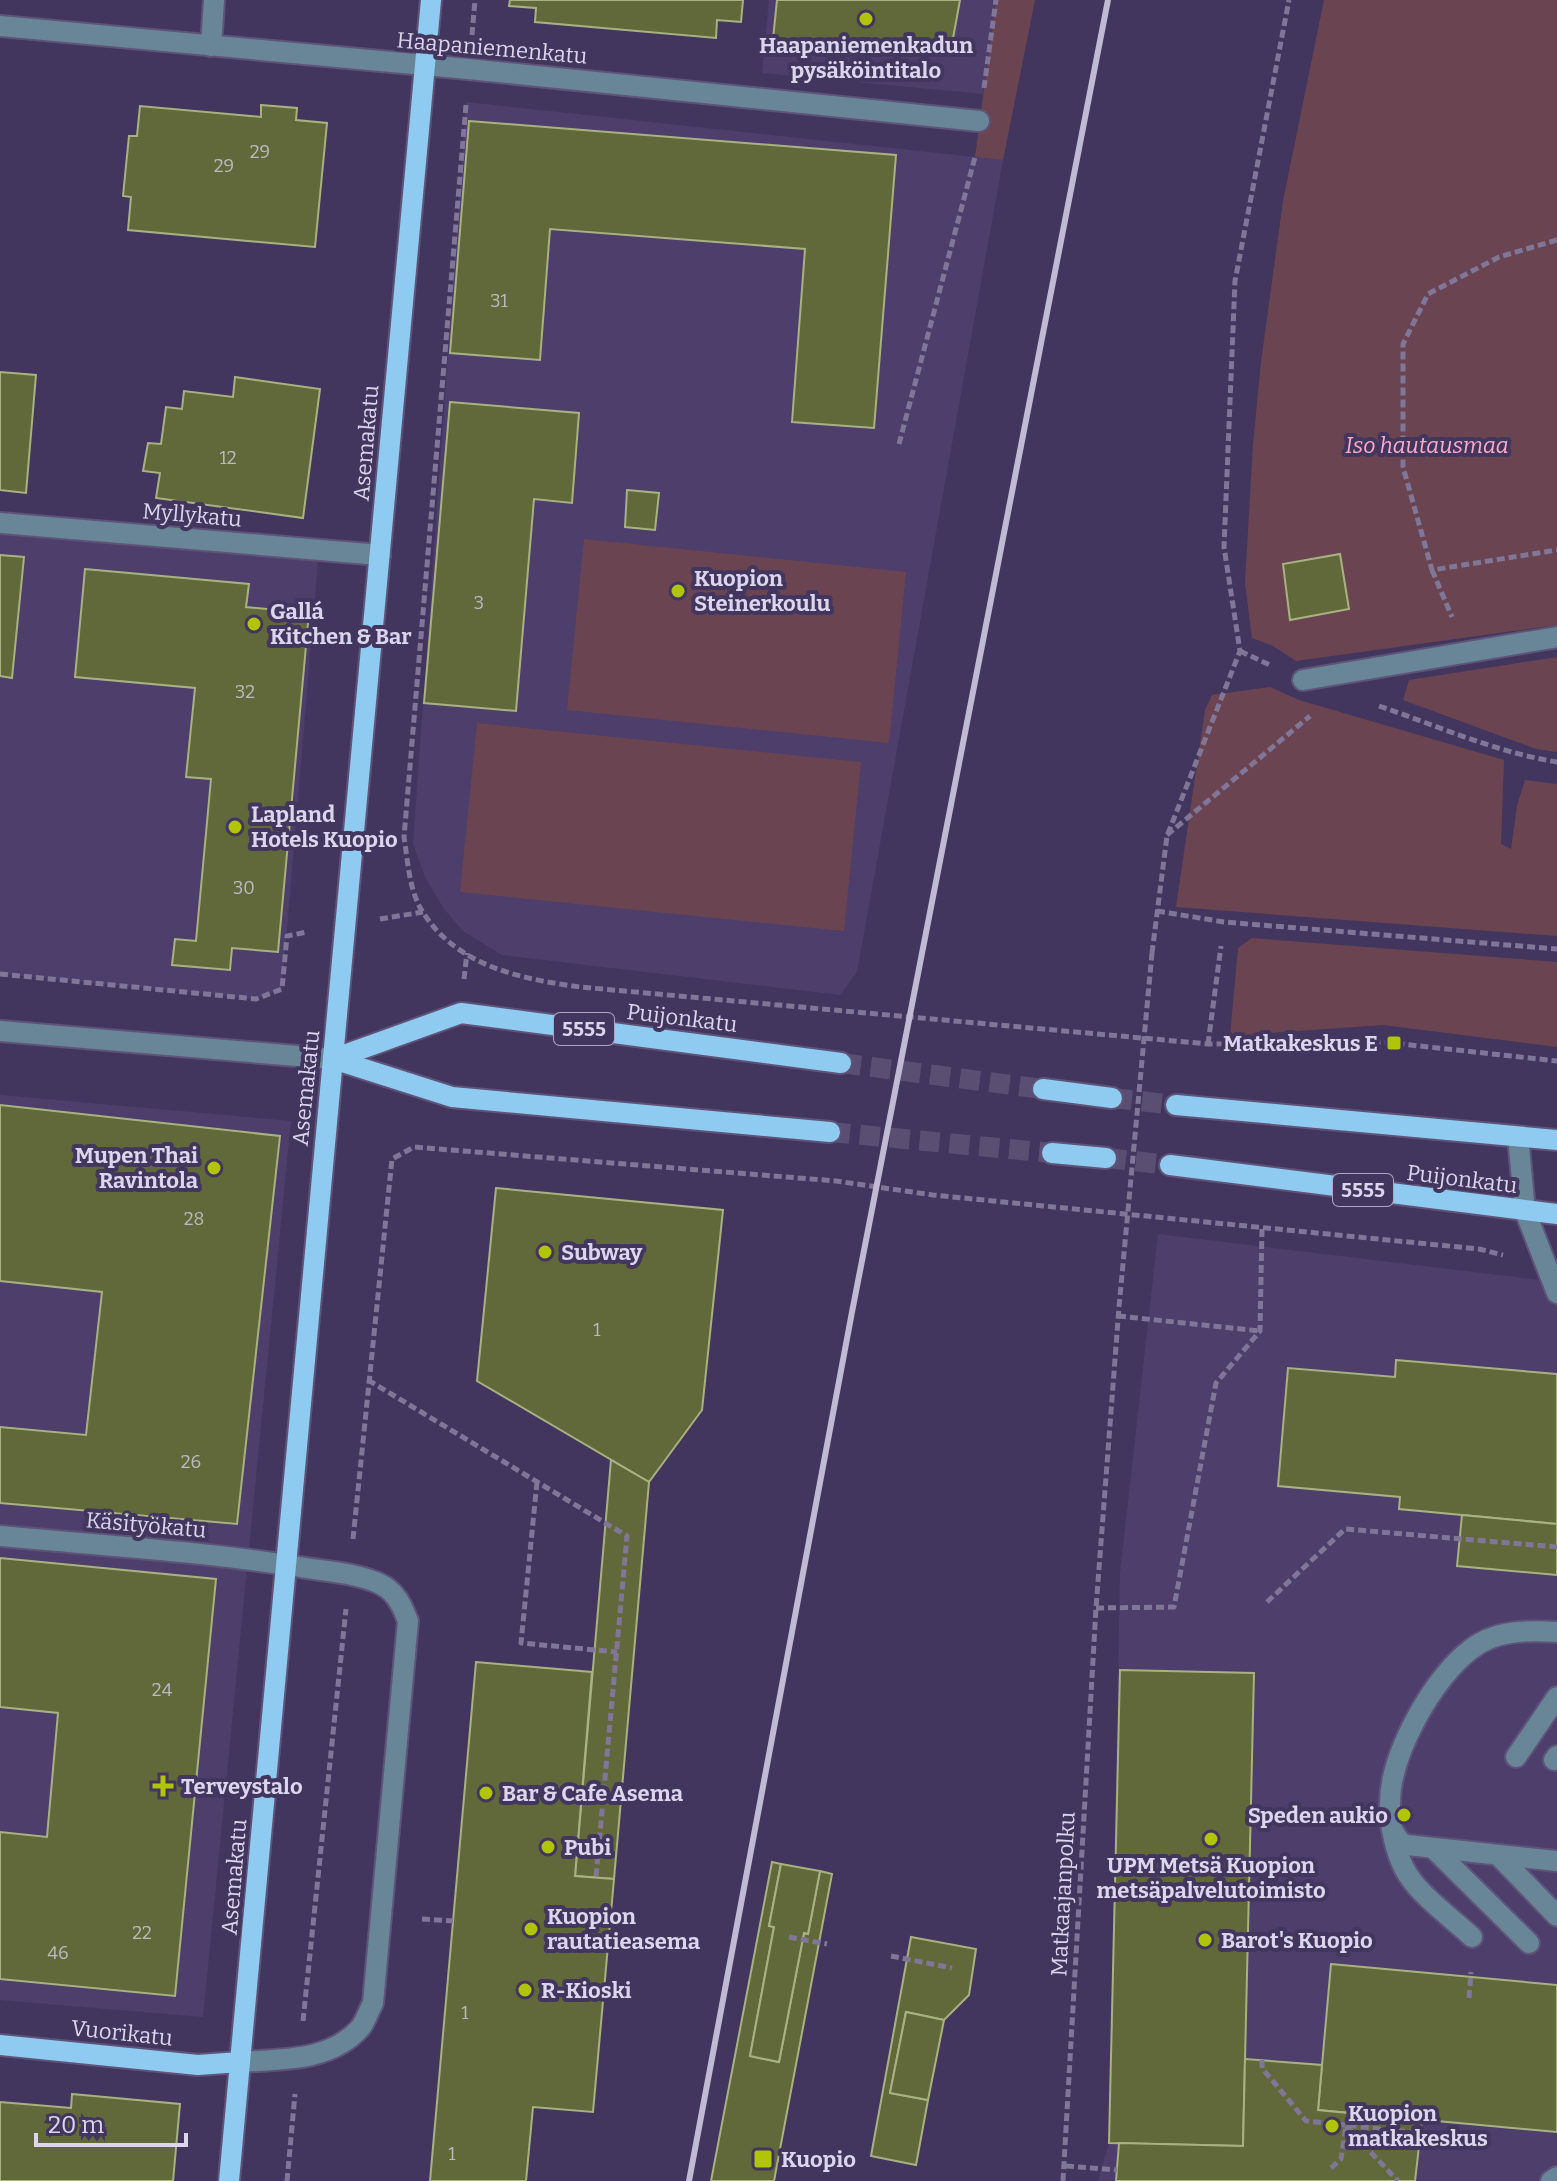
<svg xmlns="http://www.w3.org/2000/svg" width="1557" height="2181" font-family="Bitter,serif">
	<rect width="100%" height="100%" fill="#43365e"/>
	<!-- built -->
	<g fill="#4d3e6c">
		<path d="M 769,0 L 996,0 L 983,94 L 762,73 Z"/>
		<path d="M 466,102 L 1003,160 L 857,972 L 840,995 L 502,955 L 463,931 L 444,909 L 425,877 L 413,844 Z"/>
		<path d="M 0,523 L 319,549 L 282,989 L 256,999 L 0,974 Z"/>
		<path d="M 0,1095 L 291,1121 L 203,2017 L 0,2000 Z"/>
		<path d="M 1158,1234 L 1557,1282 L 1557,2181 L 1098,2181 L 1109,2143 L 1120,1573 Z"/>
	</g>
	<!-- green -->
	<g fill="#6b4451">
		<path d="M 996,0 L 1035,0 L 1003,160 L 975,157 Z"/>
		<path d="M 1324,0 L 1557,0 L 1557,625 L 1296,661 L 1273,646 L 1252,638 L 1245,583 L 1253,444 L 1261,362 L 1283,201 Z"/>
		<path d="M 584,539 L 906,572 L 889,743 L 567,710 Z"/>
		<path d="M 1557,657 L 1557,752 L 1536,749 L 1403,700 L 1409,680 Z"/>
		<path d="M 1270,687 L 1299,700 L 1504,760 L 1501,844 L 1511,849 L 1517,806 L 1525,780 L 1557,784 L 1557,936 L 1176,907 L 1205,710 L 1212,695 Z"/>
		<path d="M 477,723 L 861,762 L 844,931 L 460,892 Z"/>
		<path d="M 1252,938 L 1557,962 L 1557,1047 L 1383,1025 L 1230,1036 L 1238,948 Z"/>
	</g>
	<!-- building -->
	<g fill="#61693b" stroke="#a8b281" stroke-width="2">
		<path d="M 510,0 L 743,0 L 741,22 L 717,20 L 716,38 L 535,22 L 536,8 L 509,6 Z"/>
		<path d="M 777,0 L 960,0 L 950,55 L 773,39 Z"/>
		<path d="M 261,105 L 297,108 L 296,120 L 327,123 L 315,247 L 128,230 L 131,197 L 123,196 L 129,136 L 137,136 L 140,106 L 261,117 Z"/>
		<path d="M 469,121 L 896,155 L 874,428 L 792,422 L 805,249 L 550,229 L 540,360 L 450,353 Z"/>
		<path d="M 0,372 L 36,375 L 26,493 L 0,490 Z"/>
		<path d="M 235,377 L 320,389 L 303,518 L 156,498 L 160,473 L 143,471 L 148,443 L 161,444 L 166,407 L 182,409 L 184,391 L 233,397 Z"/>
		<path d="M 450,402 L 579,413 L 572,503 L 534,499 L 516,711 L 424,703 Z"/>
		<path d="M 627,490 L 659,493 L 655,530 L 625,527 Z"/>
		<path d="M 1340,554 L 1349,609 L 1290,620 L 1283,564 Z"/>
		<path d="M 0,555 L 24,557 L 12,678 L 0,676 Z"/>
		<path d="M 85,569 L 249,584 L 246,607 L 309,613 L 278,952 L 232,948 L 230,970 L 172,965 L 175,939 L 196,941 L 211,779 L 186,777 L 195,688 L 75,677 Z"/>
		<path d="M 0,1105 L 280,1136 L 237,1524 L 0,1503 L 0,1427 L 86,1435 L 102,1292 L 0,1281 Z"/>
		<path d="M 496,1188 L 723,1210 L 702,1410 L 649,1482 L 477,1381 Z"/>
		<path d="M 1396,1360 L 1557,1374 L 1557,1524 L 1399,1509 L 1400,1497 L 1278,1486 L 1288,1368 L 1395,1377 Z"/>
		<path d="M 611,1460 L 649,1482 L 614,1879 L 575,1876 Z"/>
		<path d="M 1462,1515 L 1557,1524 L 1557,1575 L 1457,1566 Z"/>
		<path d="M 0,1558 L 216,1579 L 175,1996 L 0,1979 L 0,1832 L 47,1837 L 58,1713 L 0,1707 Z"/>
		<path d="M 476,1662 L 592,1672 L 575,1876 L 614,1879 L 593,2112 L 533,2107 L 526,2181 L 430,2181 Z"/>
		<path d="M 1120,1670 L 1254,1673 L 1243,2146 L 1109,2143 Z"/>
		<path d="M 772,1862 L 781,1864 L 769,1926 L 774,1927 L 750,2056 L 764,2059 L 779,2062 L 804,1933 L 808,1934 L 820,1871 L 832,1874 L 774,2181 L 711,2181 Z"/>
		<path d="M 781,1864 L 820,1871 L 808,1934 L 804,1933 L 779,2062 L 750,2056 L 774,1927 L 769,1926 Z"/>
		<path d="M 911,1937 L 976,1949 L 969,1995 L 944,2020 L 906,2012 L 890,2093 L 928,2100 L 916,2165 L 871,2156 Z"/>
		<path d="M 1331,1964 L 1557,1985 L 1557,2132 L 1318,2110 Z"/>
		<path d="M 906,2012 L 944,2020 L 928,2100 L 890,2093 Z"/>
		<path d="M 1245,2059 L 1322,2065 L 1318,2110 L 1422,2120 L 1415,2181 L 1116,2181 L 1119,2143 L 1243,2146 Z"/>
		<path d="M 72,2094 L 180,2104 L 173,2181 L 0,2181 L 0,2102 L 71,2108 Z"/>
	</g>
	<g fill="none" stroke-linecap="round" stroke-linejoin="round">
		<!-- major-tunnel -->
		<g stroke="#5a4e73" stroke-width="20" stroke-dasharray="20 10" stroke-linecap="butt">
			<path d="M 841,1063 L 1043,1089"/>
			<path d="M 1112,1098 L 1176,1105"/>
			<path d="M 830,1132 L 1052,1153"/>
			<path d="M 1106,1158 L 1170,1165"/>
		</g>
		<!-- minor casing -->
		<g stroke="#5e5378" stroke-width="24">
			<g id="minor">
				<path d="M 0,26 L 468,69 L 979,121"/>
				<path d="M 211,46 L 214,0"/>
				<path d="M 0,523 L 380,555"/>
				<path d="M 1303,680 L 1557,637"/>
				<path d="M 0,1031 L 333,1059"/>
				<path d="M 1518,1137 L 1525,1211 L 1557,1293"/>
				<path d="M 0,1536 C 98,1545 197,1551 294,1566 C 321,1571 353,1572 378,1583 C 395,1590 402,1605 408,1621 L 373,2003 C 369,2010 366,2020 361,2027 C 331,2062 281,2059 240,2062"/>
				<path d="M 1516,1757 L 1557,1697"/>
				<path d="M 1554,1760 L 1557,1756"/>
				<path d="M 1393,1831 L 1401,1843 L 1407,1845 L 1557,1861"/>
				<path d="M 1433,1848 L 1529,1943"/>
				<path d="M 1498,1855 L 1557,1916"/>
				<path d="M 1472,1937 C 1452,1918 1416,1893 1404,1868 C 1395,1850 1389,1823 1390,1803 C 1390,1755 1432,1679 1470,1650 C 1494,1630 1528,1630 1557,1632"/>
				<path d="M 1551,2181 L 1557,2177"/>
			</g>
		</g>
		<!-- major casing -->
		<g stroke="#5e5378" stroke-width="24">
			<g id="major">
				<path d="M 333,1059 L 461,1013 L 841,1063"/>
				<path d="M 333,1059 L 452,1097 L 830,1132"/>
				<path d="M 1043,1089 L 1112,1098"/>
				<path d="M 1176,1105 L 1557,1140"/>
				<path d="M 1052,1153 L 1106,1158"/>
				<path d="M 1170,1165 L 1557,1214"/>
				<path d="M 0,2045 L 198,2065 L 240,2062"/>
				<path d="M 229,2181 L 431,0"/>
			</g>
		</g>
		<!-- path -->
		<g stroke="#807698" stroke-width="5" stroke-dasharray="8 4" stroke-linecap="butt">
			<path d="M 472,35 L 475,0"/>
			<path d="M 984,88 L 996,0"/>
			<path d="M 466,105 L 404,837 C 408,862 409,892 424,914 C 459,967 522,979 580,987 L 1208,1044 L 1383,1042 L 1557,1061"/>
			<path d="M 1557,240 L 1499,257 L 1428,294 L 1403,344 L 1403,467 L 1432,570 L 1557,550"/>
			<path d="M 899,444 L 975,157"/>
			<path d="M 1432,570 L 1452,617"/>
			<path d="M 1240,651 L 1272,666"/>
			<path d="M 1379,706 C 1438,726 1495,752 1557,762"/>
			<path d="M 1167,835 L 1310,716"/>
			<path d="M 1157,911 L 1224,922 L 1557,949"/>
			<path d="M 380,919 L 423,912"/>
			<path d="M 1152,953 L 1167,836 L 1240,651 L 1224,547 L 1235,281 L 1289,0"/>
			<path d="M 0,974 L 256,999 L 282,989 L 287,936 L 307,932"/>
			<path d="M 464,979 L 467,953"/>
			<path d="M 1208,1044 L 1221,946"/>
			<path d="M 1118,1316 L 1260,1331"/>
			<path d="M 368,1380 L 627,1536 L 596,1877"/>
			<path d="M 537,1482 L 521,1643 L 617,1652"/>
			<path d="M 353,1539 L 392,1159 L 414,1147 L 836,1181 L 933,1195 L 1479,1249 L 1503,1255"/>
			<path d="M 1267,1602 L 1345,1529 L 1557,1547"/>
			<path d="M 1096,1608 L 1174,1607 L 1216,1383 L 1260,1331 L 1262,1228"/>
			<path d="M 422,1919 L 453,1921"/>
			<path d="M 789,1937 L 827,1944"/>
			<path d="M 891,1956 L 952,1968"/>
			<path d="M 1469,1998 L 1471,1972"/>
			<path d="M 303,2021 L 346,1609"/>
			<path d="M 1262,2060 L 1262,2068 L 1306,2121 L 1420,2133"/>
			<path d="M 1346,2126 L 1398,2181"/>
			<path d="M 1066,2166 L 1117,2170"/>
			<path d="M 1331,2168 L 1341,2159 L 1346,2126"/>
			<path d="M 287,2181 L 295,2094"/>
			<path d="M 1063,2181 L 1096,1608 L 1119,1307"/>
		</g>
		<!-- minor -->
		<use href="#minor" stroke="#698598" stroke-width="20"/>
		<!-- major -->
		<use href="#major" stroke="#8fcaf1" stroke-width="20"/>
		<!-- rail -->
		<path stroke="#c1bad4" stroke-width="6" d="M 689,2181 L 852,1312 L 1108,0"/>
		<!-- path-bridge -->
		<path stroke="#807698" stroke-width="5" stroke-dasharray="8 4" stroke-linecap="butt" d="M 1119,1307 L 1152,953"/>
	</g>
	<!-- markers -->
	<g fill="#afc505" stroke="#43365e" stroke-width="3">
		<circle cx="866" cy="19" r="8"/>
		<circle cx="678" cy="591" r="8"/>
		<circle cx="254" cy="624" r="8"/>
		<circle cx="235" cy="827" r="8"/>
		<rect x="1386" y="1035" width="16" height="16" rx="4"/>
		<circle cx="214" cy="1168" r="8"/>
		<circle cx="545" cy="1252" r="8"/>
		<path d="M159 1774h8v8h8v8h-8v8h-8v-8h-8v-8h8z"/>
		<circle cx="486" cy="1793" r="8"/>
		<circle cx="1404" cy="1815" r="8"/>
		<circle cx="1211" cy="1839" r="8"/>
		<circle cx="548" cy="1847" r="8"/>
		<circle cx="531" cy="1929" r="8"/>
		<circle cx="1205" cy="1940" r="8"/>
		<circle cx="525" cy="1990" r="8"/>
		<circle cx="1332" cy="2126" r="8"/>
		<rect x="753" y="2149" width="20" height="20" rx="4"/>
	</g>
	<g text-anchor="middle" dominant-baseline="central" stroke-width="8" stroke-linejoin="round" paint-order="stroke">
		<!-- number labels -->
		<g font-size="18" fill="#bcbac0">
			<text x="260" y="152">29</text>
			<text x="224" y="166">29</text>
			<text x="499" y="301">31</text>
			<text x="228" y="458">12</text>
			<text x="479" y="603">3</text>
			<text x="245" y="692">32</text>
			<text x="244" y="888">30</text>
			<text x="194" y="1219">28</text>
			<text x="597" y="1330">1</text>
			<text x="191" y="1462">26</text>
			<text x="162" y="1690">24</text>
			<text x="142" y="1933">22</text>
			<text x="58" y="1953">46</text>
			<text x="465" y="2013">1</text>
			<text x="452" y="2154">1</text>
		</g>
		<!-- shield labels -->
		<g fill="#43365e" stroke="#ada5c2" stroke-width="2">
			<rect x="554" y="1013" width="60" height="32" rx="6"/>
			<rect x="1333" y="1174" width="60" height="32" rx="6"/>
		</g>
		<g font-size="20" font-weight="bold" fill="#dbd5ed">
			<text x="584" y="1029">5555</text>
			<text x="1363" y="1190">5555</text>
		</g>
		<!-- poi labels -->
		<g font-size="22" font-weight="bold" fill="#dbd5ed" stroke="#43365e" text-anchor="start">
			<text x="866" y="45" text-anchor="middle">Haapaniemenkadun<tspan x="866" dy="25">pysäköintitalo</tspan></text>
			<text x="694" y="578">Kuopion<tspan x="694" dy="25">Steinerkoulu</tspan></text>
			<text x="270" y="611">Gallá<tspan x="270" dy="25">Kitchen &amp; Bar</tspan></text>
			<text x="251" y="814">Lapland<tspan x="251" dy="25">Hotels Kuopio</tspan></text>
			<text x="1378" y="1043" text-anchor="end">Matkakeskus E</text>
			<text x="198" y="1155" text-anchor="end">Mupen Thai<tspan x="198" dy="25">Ravintola</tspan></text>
			<text x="561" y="1252">Subway</text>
			<text x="181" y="1786">Terveystalo</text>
			<text x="502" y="1793">Bar &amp; Cafe Asema</text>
			<text x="1388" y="1815" text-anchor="end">Speden aukio</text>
			<text x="564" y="1847">Pubi</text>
			<text x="1211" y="1865" text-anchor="middle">UPM Metsä Kuopion<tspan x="1211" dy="25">metsäpalvelutoimisto</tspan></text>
			<text x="547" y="1916">Kuopion<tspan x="547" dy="25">rautatieasema</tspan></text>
			<text x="1221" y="1940">Barot's Kuopio</text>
			<text x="541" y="1990">R-Kioski</text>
			<text x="1348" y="2113">Kuopion<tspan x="1348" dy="25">matkakeskus</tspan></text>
			<text x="781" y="2159">Kuopio</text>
		</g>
		<!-- street labels -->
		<g font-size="22" fill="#dbd5ed" stroke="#43365e">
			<text transform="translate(492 48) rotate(5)">Haapaniemenkatu</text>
			<text transform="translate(366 443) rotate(-85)">Asemakatu</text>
			<text transform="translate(192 515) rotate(5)">Myllykatu</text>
			<text transform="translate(682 1018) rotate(7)">Puijonkatu</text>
			<text transform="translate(306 1088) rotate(-84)">Asemakatu</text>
			<text transform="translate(1462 1179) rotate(7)">Puijonkatu</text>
			<text transform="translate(146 1525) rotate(5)">Käsityökatu</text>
			<text transform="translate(234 1877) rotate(-85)">Asemakatu</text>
			<text transform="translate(1063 1894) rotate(-87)">Matkaajanpolku</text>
			<text transform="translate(122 2033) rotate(6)">Vuorikatu</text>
		</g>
		<!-- park labels -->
		<g font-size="22" font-style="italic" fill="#fdacc7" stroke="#43365e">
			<text x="1427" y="445">Iso hautausmaa</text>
		</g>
	</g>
	<!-- scale -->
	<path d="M36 2133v12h150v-12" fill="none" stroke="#dbd5ed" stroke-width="4"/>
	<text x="48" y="2133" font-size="24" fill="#dbd5ed" stroke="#43365e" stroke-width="6" paint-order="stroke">20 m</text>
</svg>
